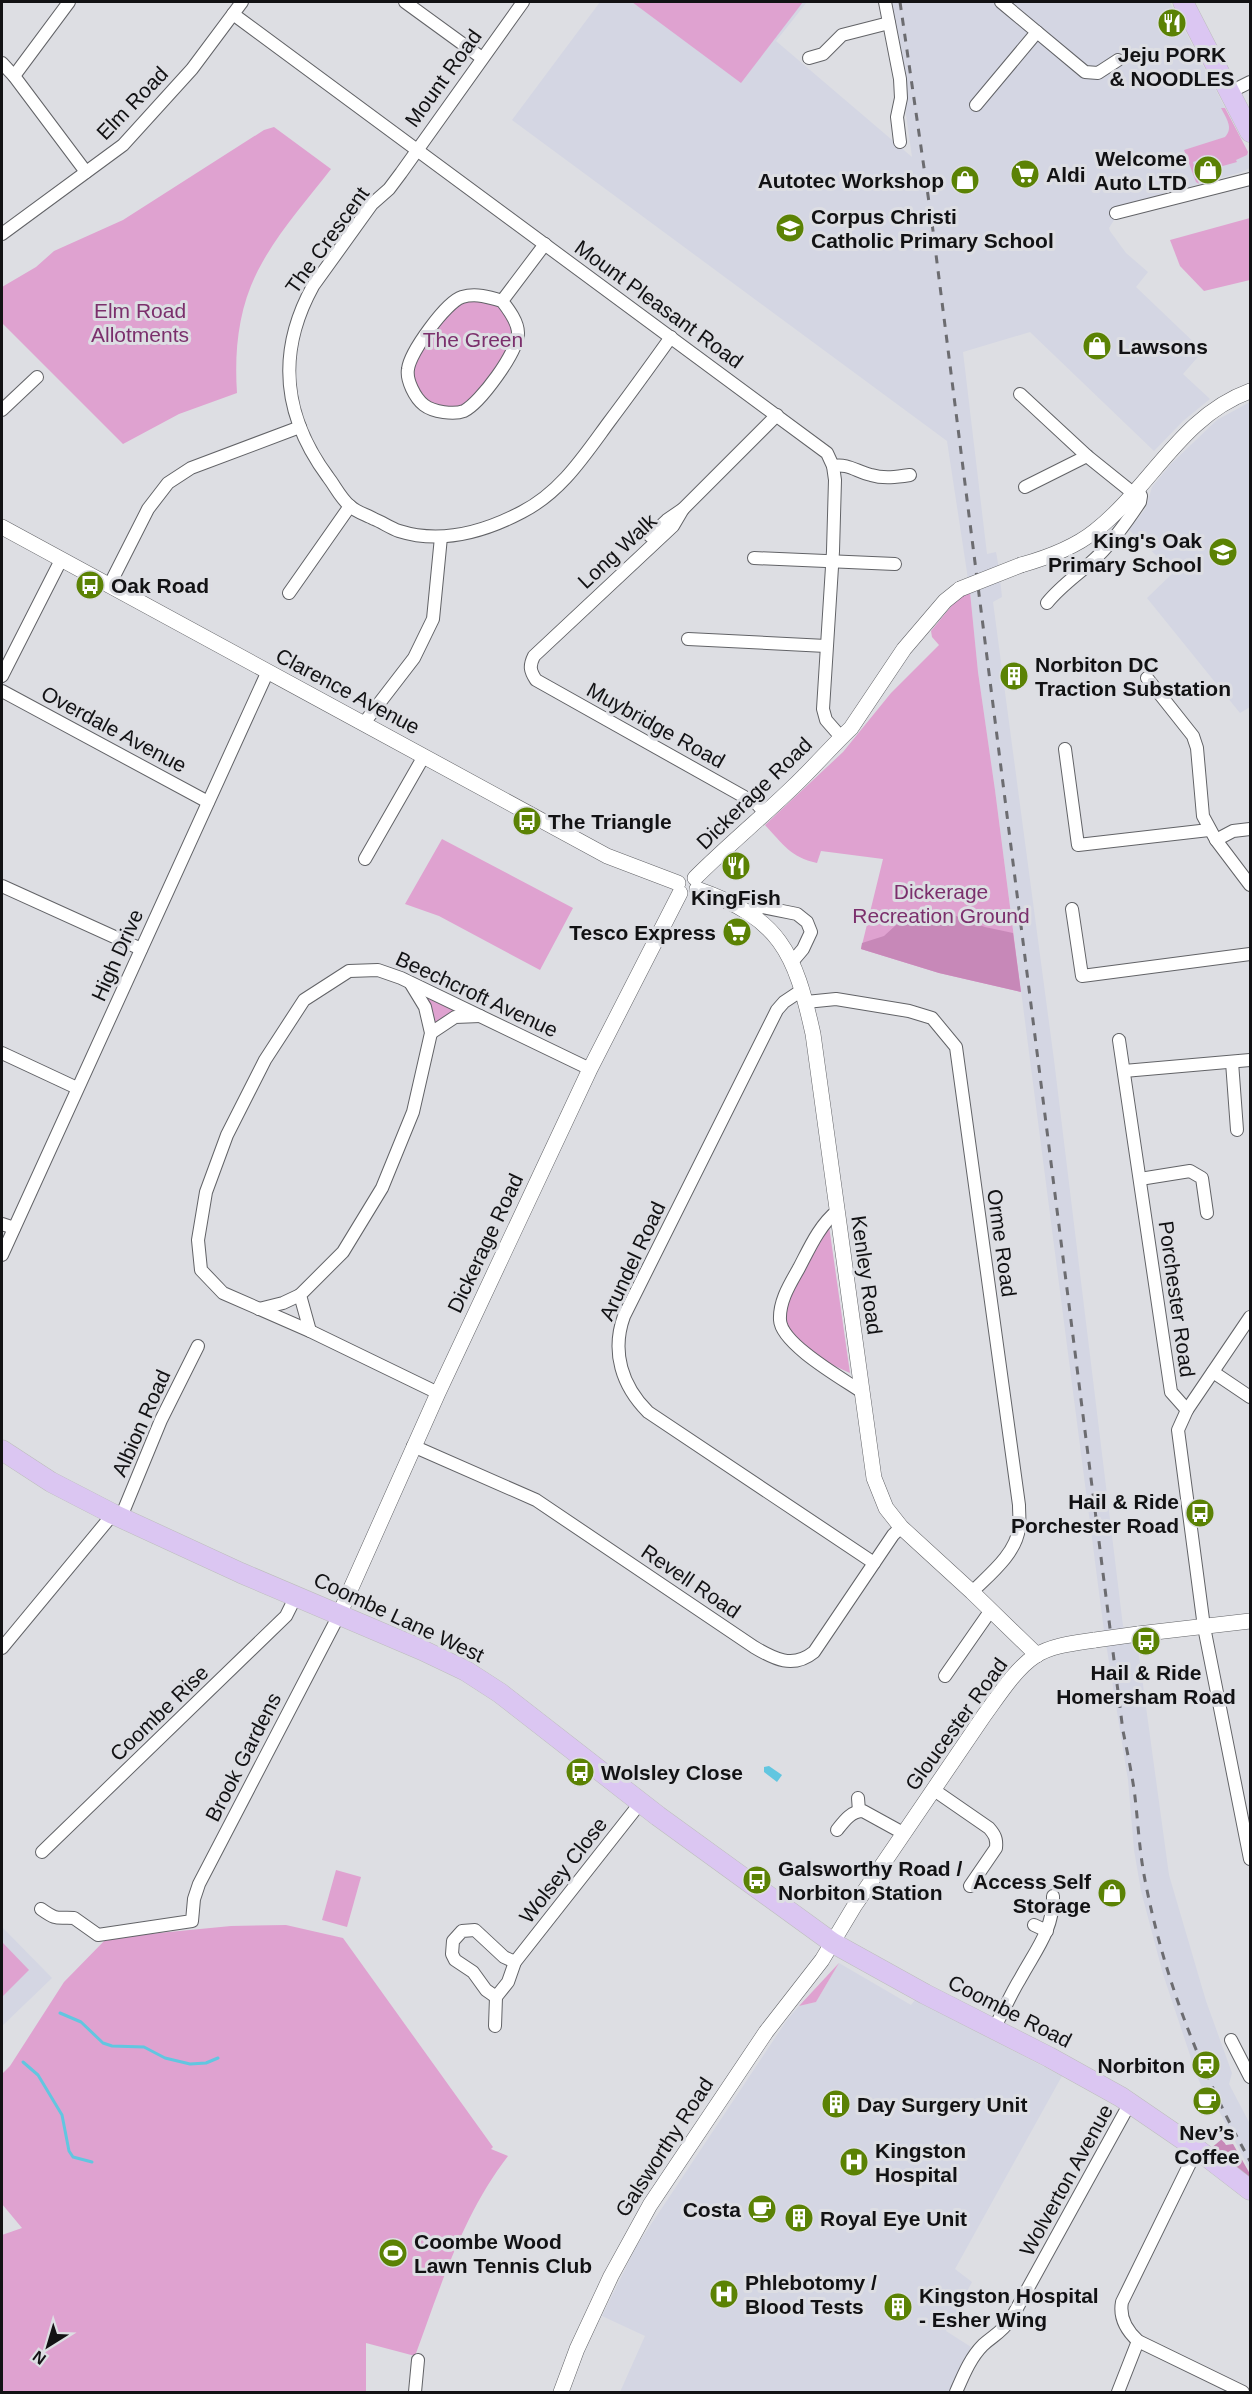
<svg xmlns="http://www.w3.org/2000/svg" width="1252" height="2394" font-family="Helvetica,sans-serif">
	<rect width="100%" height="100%" fill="#dddee3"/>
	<!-- built -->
	<g fill="#d4d6e3">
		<path d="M 600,2 L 807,2 L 776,41 L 912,157 L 890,2 L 1170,2 L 1248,152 L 1250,168 L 1242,172 L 1113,208 L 1116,217 L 1109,228 L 1110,231 L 1126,253 L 1148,272 L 1136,287 L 1203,351 L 1183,374 L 1210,399 L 1183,421 L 1154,451 L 1030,332 L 963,352 L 987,554 L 996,552 L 999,569 L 1002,597 L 993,602 L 1054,1060 L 1123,1626 L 1137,1641 L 1169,1875 L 1206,2001 L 1232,2073 L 1229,2084 L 1250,2124 L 1250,2170 L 1209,2092 L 1205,2094 L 1197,2076 L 1163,1974 L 1141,1891 L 1134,1850 L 1128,1780 L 1104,1631 L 995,790 L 978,672 L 970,592 L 947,441 L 512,120 Z"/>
		<path d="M 1250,402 L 1250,707 L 1240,713 L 1147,598 L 1174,572 L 1129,530 L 1146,508 L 1152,487 L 1171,464 L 1217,420 Z"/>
		<path d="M 2,1927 L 52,1978 L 2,2026 Z"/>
		<path d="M 839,1963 L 911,2005 L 915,2000 L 1062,2076 L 955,2269 L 972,2282 L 946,2331 L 971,2347 L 951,2392 L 620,2392 L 645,2336 L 602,2316 L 636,2247 L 787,2020 L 799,2006 L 816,2002 Z"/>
	</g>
	<!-- green -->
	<g fill="#dfa2d0">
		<path d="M 632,2 L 803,2 L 741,83 Z"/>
		<path d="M 1221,108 L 1225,108 L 1248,152 L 1247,155 L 1236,160 L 1237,162 L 1212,169 L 1208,157 L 1193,162 L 1199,184 L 1196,182 L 1184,150 L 1225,137 C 1234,128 1226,118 1221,108 Z"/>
		<path d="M 274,127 L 331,169 C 308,199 280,230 262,263 C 239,303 234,348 237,393 L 179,414 L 123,444 L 2,323 L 2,287 L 36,267 L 54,251 L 123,220 L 264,130 Z"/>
		<path d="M 1250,218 L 1250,280 L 1204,291 L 1180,266 L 1170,240 Z"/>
		<path d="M 460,297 L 502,301 L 518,334 L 476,403 L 440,412 L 411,388 L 412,355 Z"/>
		<path d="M 970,592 L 978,672 L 995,790 L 1021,992 L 939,973 L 861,949 L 883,859 L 821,851 L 817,863 C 790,857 784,845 765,825 L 843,752 L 891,693 L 939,645 L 932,637 L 931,631 L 957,599 Z"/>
		<path d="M 442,839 L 573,908 L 540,970 L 439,916 L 405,904 Z"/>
		<path d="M 426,997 L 456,1011 L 434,1026 Z"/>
		<path d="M 829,1226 L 850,1373 C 831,1365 786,1343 783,1321 C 781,1300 817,1246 829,1226 Z"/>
		<path d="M 336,1870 L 361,1877 L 347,1927 L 322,1920 Z"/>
		<path d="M 286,1925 L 343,1938 L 493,2147 L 491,2149 L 508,2156 C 463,2214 440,2288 415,2356 L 366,2343 L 366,2392 L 2,2392 L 2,2235 L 22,2228 L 2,2204 L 2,2074 L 10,2066 L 64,1982 L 107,1938 L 231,1926 Z"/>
		<path d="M 2,1942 L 29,1970 L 2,1997 Z"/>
		<path d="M 839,1963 L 816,2002 L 799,2006 Z"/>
	</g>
	<!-- forest -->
	<g fill="#c788b8">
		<path d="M 918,914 L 951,914 L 985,927 L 1013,933 L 1021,992 L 939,973 L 861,949 L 862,943 L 884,936 L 896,925 Z"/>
		<path d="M 1222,2139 L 1226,2145 L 1233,2144 L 1250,2174 L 1250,2184 L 1210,2149 Z"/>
	</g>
	<!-- water -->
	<path fill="#62c6e0" d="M 769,1766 L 782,1775 L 777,1782 L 764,1772 L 764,1767 Z"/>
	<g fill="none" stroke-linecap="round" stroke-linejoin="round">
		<!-- stream -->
		<g stroke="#62c6e0" stroke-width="3">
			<path d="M 60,2013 L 81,2022 L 103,2043 L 112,2046 L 144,2047 L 165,2058 L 190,2064 L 206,2063 L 218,2058"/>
			<path d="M 23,2062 L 38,2075 L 62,2115 L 69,2151 L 73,2157 L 92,2162"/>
		</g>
		<!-- minor casing -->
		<g stroke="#626367" stroke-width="14">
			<g id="minor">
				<path d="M 405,2 L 482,58"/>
				<path d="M 523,2 L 401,173 L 389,189 L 372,204 L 313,286 C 276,353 283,416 328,477 C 335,486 341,499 350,506 C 356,512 367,515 374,519 C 382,522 390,528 399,531 C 440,544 484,532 522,512 C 561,492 584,456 609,422 C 630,394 651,365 671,337"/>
				<path d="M 885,2 L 900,79 L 901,98 L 897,117 L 900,142"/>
				<path d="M 1001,2 L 1085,72 L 1098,73 L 1118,60"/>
				<path d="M 233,14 L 827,453 L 833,466 L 835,480 L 833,551 L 823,709 L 826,720 L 840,736"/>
				<path d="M 809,58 L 823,54 L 842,35 L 889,23"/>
				<path d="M 2,63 L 14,76 L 86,172"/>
				<path d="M 14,76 L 69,2"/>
				<path d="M 1230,92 L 1250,82"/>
				<path d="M 976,105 L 1037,32"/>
				<path d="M 1116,213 L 1250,179"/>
				<path d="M 2,234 L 123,145 L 192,69 L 242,2"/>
				<path d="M 502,301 C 489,297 476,293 462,297 C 446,302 410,352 408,369 C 406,380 415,398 424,405 C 433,412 454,415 464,411 C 480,403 518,352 518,333 C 518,322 509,310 502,301 L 545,244"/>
				<path d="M 1020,394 L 1087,456 L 1133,493"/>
				<path d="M 2,410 L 37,377"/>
				<path d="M 833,466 C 848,463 857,472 871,475 C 884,479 897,477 910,475"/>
				<path d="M 1025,487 L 1087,456"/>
				<path d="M 683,509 L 673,526 L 534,656 C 529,666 530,671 536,680 L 757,804 L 764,812"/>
				<path d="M 650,536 L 667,520 L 683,509 L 777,415"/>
				<path d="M 754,558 L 895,564"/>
				<path d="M 109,586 L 148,509 L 168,483 L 191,468 L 300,427"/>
				<path d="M 289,593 L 350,506"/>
				<path d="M 1047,603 C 1062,584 1082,572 1099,555 C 1115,539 1128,520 1140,502 L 1141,496 L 1137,488"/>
				<path d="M 688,639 L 826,646"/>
				<path d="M 2,676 L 61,560"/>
				<path d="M 1147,678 L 1193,736 L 1197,748 L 1203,816 L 1216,840 L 1250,885"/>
				<path d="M 2,691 L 208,802"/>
				<path d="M 364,723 L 414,658 L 433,619 L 441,537"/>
				<path d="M 1065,749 L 1078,845 L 1209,830"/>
				<path d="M 1216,840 L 1233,831 L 1250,829"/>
				<path d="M 365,859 L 424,756"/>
				<path d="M 2,886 L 141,949"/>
				<path d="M 1072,909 L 1082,976 L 1250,954"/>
				<path d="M 751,913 L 762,907 L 797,914 L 807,922 L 811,932 L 803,949 L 792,962"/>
				<path d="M 802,990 L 784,1002 L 777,1010 L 624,1316 C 611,1352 622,1386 648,1412 L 874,1563"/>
				<path d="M 806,1002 L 836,999 L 909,1011 L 932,1018 L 956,1047 L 1019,1505 C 1019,1513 1020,1521 1019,1528 C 1016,1554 989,1575 972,1592"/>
				<path d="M 431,1033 L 455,1017 L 480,1016"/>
				<path d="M 1119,1040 L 1171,1392 L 1187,1410"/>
				<path d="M 2,1053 L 77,1088"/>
				<path d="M 1232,1062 L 1237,1130"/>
				<path d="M 1124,1071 L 1250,1060"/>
				<path d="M 1140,1179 L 1190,1171 L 1202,1178 L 1207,1213"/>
				<path d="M 837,1211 C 819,1226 810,1247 799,1268 C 790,1284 779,1301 780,1320 C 781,1344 843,1379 862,1392"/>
				<path d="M 2,1224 L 14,1228"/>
				<path d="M 2,1255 L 268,671"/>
				<path d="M 259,1309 L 283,1303 L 300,1295"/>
				<path d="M 1250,1317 L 1187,1410 L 1178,1430 L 1204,1627 L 1250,1859"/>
				<path d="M 310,1331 L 300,1295 L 343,1252 L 382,1188 L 413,1112 L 431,1033 L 425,1007 L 411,984"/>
				<path d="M 1213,1372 L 1250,1397"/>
				<path d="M 438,1393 L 310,1331 L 223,1293 L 201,1270 L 198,1240 L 206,1192 L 227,1135 L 265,1060 L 304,1000 L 349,971 L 378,970 L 401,978 L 590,1069"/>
				<path d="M 413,1446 L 536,1500 L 754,1647 C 774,1659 793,1669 814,1652 L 893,1535 L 901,1527"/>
				<path d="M 121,1517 L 161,1420 L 198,1346"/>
				<path d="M 2,1648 L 113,1514"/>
				<path d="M 945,1676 L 991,1610"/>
				<path d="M 934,1790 L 989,1828 C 995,1835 997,1839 996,1848 L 970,1886"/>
				<path d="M 858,1798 L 859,1811"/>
				<path d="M 837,1830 C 844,1821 851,1811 863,1811 L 903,1833"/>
				<path d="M 42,1852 L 286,1616 L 296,1596"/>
				<path d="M 41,1909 C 58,1921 56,1917 74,1918 L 98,1935 L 192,1921 L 194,1899 L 199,1884 L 339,1615"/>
				<path d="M 1034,1925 L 1047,1931"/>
				<path d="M 496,1997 L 486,1990 L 473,1972 L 455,1960 L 452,1954 L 453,1941 L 462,1931 L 475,1930 L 504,1957 L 515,1962"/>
				<path d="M 495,2026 L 496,1997 L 508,1982 L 515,1962 L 641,1802"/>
				<path d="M 993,2030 C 1003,2013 1010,1995 1020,1979 C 1035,1951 1054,1929 1053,1896"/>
				<path d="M 1231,2040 L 1250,2077"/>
				<path d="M 1197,2149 L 1122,2302 C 1119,2318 1126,2330 1138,2341 L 1243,2392"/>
				<path d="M 415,2392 L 418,2360"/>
				<path d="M 956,2392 C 963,2376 970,2358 983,2345 C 994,2335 1001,2333 1011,2319 L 1130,2103"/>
				<path d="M 1118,2392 L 1138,2341"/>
			</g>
		</g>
		<!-- tertiary casing -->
		<g stroke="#626367" stroke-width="16">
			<g id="tertiary">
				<path d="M 2,527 L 607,856 L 678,883"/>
				<path d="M 1021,565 C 1046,558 1075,547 1095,531 C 1151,487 1181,416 1250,391"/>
				<path d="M 695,878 C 726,847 761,818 793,787 C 813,768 831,747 851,728 L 904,649 L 945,601 L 960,589"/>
				<path d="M 697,889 C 780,918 795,952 813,1034 L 874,1478 L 886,1508 L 901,1527 L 972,1592 L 1037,1655"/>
				<path d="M 339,1615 L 438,1393 L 590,1069 L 680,893"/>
				<path d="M 1138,1634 L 1250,1621"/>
				<path d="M 561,2392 L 577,2349 L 611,2276 L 650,2205 L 766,2032 L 822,1960 L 855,1905 L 983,1717 C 997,1698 1015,1669 1035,1656 C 1052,1645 1076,1643 1095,1640"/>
			</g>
		</g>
		<!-- primary casing -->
		<g stroke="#bdbdbd" stroke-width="21">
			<g id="primary">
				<path d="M 1183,2 L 1250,132"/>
				<path d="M 2,1450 L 51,1482 L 113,1514 L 241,1573 L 422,1650 L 466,1671 L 500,1693 L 658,1816 L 833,1943 L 925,1994 L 1049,2057 L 1121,2097 L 1197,2149 L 1250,2190"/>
			</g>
		</g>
		<!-- minor -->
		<use href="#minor" stroke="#fff" stroke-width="12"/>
		<!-- tertiary -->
		<use href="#tertiary" stroke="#fff" stroke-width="15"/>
		<!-- primary -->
		<use href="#primary" stroke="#dbc6f2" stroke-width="20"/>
		<!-- rail -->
		<path stroke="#6c6c70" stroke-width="3" stroke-dasharray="8 8" stroke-linecap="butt" d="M 900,2 L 932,223 L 1123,1731 C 1127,1750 1131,1770 1134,1789 C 1138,1819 1139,1850 1145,1880 C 1164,1979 1201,2073 1250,2161"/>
		<!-- tertiary-bridge casing -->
		<g stroke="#626367" stroke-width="16" stroke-linecap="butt">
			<g id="tertiary-bridge">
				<path d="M 960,589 L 1021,565"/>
				<path d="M 1095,1640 L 1138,1634"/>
			</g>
		</g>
		<!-- tertiary-bridge -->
		<use href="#tertiary-bridge" stroke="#fff" stroke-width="15"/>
	</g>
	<!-- icons -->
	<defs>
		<g id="restaurant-disc" transform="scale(1.5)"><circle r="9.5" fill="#5b8204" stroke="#dddee3"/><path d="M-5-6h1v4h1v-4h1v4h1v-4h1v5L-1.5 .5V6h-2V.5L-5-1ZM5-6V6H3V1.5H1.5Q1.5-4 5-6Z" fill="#fff"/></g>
		<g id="shop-disc" transform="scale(1.5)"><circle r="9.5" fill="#5b8204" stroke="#dddee3"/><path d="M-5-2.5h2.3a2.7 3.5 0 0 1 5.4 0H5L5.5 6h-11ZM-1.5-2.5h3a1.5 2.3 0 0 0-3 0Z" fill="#fff"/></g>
		<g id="supermarket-disc" transform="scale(1.5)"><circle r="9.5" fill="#5b8204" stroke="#dddee3"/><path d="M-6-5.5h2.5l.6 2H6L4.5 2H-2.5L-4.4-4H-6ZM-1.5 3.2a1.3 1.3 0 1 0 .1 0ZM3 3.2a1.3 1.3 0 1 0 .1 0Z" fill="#fff"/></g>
		<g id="school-disc" transform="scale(1.5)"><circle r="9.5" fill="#5b8204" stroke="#dddee3"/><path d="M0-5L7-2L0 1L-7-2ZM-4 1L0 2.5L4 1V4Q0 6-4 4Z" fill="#fff"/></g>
		<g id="bus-disc" transform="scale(1.5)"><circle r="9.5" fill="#5b8204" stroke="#dddee3"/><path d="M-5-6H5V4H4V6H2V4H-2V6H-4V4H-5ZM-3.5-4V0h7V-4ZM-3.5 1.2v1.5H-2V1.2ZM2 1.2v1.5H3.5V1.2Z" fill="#fff"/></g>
		<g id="building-disc" transform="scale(1.5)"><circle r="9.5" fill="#5b8204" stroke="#dddee3"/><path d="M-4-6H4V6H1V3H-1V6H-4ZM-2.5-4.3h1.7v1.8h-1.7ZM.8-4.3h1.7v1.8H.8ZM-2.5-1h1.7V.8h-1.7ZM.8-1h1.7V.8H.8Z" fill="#fff"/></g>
		<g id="station-disc" transform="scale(1.5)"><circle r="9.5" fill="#5b8204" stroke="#dddee3"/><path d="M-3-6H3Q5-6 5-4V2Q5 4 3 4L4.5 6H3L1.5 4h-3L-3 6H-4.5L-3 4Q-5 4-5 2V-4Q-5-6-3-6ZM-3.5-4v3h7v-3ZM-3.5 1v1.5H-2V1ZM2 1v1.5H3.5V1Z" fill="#fff"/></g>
		<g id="cafe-disc" transform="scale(1.5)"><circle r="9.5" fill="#5b8204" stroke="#dddee3"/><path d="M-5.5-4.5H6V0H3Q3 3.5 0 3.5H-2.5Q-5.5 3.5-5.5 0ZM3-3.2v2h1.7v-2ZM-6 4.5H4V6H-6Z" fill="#fff"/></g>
		<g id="hospital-disc" transform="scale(1.5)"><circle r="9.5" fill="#5b8204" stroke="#dddee3"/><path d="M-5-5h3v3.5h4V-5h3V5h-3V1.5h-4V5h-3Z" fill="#fff"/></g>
		<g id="stadium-disc" transform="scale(1.5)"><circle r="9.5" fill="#5b8204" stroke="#dddee3"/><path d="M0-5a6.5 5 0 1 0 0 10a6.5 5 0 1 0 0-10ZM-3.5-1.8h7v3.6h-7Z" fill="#fff"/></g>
	</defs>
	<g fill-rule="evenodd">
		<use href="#restaurant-disc" x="1172" y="23"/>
		<use href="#shop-disc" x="1208" y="170"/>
		<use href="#supermarket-disc" x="1025" y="174"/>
		<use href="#shop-disc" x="965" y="180"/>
		<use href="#school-disc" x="790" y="228"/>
		<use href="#shop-disc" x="1097" y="346"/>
		<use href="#school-disc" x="1223" y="552"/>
		<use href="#bus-disc" x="90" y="585"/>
		<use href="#building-disc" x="1014" y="676"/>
		<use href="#bus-disc" x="527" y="821"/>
		<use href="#restaurant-disc" x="736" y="866"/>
		<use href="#supermarket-disc" x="737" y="932"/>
		<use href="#bus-disc" x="1200" y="1513"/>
		<use href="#bus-disc" x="1146" y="1641"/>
		<use href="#bus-disc" x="580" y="1772"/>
		<use href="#bus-disc" x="757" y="1880"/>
		<use href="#shop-disc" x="1112" y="1893"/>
		<use href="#station-disc" x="1206" y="2065"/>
		<use href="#cafe-disc" x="1207" y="2101"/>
		<use href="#building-disc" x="836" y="2104"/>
		<use href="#hospital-disc" x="854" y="2162"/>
		<use href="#cafe-disc" x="762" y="2209"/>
		<use href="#building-disc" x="799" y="2218"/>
		<use href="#stadium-disc" x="393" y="2253"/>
		<use href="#hospital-disc" x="724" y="2294"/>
		<use href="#building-disc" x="898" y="2307"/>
	</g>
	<g text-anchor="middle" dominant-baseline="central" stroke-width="6" stroke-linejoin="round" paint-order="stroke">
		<!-- poi labels -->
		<g font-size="21" font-weight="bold" fill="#121214" stroke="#dddee3" text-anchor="start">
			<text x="1172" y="54" text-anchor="middle">Jeju PORK<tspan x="1172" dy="24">&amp; NOODLES</tspan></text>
			<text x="1187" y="158" text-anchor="end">Welcome<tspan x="1187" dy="24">Auto LTD</tspan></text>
			<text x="1046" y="174">Aldi</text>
			<text x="944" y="180" text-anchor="end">Autotec Workshop</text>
			<text x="811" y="216">Corpus Christi<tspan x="811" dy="24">Catholic Primary School</tspan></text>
			<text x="1118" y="346">Lawsons</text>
			<text x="1202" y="540" text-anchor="end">King's Oak<tspan x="1202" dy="24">Primary School</tspan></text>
			<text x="111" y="585">Oak Road</text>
			<text x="1035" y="664">Norbiton DC<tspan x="1035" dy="24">Traction Substation</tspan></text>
			<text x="548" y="821">The Triangle</text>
			<text x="736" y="897" text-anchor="middle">KingFish</text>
			<text x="716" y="932" text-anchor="end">Tesco Express</text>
			<text x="1179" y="1501" text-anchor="end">Hail &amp; Ride<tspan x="1179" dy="24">Porchester Road</tspan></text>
			<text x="1146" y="1672" text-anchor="middle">Hail &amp; Ride<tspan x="1146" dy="24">Homersham Road</tspan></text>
			<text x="601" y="1772">Wolsley Close</text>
			<text x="778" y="1868">Galsworthy Road /<tspan x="778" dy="24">Norbiton Station</tspan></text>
			<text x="1091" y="1881" text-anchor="end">Access Self<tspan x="1091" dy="24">Storage</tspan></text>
			<text x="1185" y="2065" text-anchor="end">Norbiton</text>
			<text x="857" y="2104">Day Surgery Unit</text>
			<text x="1207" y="2132" text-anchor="middle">Nev’s<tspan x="1207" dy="24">Coffee</tspan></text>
			<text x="875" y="2150">Kingston<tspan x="875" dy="24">Hospital</tspan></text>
			<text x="741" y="2209" text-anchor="end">Costa</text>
			<text x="820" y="2218">Royal Eye Unit</text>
			<text x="414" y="2241">Coombe Wood<tspan x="414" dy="24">Lawn Tennis Club</tspan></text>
			<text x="745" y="2282">Phlebotomy /<tspan x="745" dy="24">Blood Tests</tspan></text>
			<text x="919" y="2295">Kingston Hospital<tspan x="919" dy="24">- Esher Wing</tspan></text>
		</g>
		<!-- street labels -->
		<g font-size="21" fill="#121214" stroke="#dddee3">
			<text transform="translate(443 78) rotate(-54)">Mount Road</text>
			<text transform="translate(132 103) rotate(-46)">Elm Road</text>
			<text transform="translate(327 240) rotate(-54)">The Crescent</text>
			<text transform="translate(659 304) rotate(36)">Mount Pleasant Road</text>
			<text transform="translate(617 551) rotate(-43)">Long Walk</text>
			<text transform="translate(348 691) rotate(28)">Clarence Avenue</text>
			<text transform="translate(656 725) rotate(29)">Muybridge Road</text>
			<text transform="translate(114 729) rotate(28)">Overdale Avenue</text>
			<text transform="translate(754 793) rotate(-44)">Dickerage Road</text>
			<text transform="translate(117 955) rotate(-66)">High Drive</text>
			<text transform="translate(477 994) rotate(25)">Beechcroft Avenue</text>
			<text transform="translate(485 1243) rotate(-65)">Dickerage Road</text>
			<text transform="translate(1002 1243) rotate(82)">Orme Road</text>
			<text transform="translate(632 1261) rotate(-65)">Arundel Road</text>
			<text transform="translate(867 1275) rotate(82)">Kenley Road</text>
			<text transform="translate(1177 1299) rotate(82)">Porchester Road</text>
			<text transform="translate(141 1423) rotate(-66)">Albion Road</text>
			<text transform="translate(691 1581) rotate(34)">Revell Road</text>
			<text transform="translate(399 1617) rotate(25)">Coombe Lane West</text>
			<text transform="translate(159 1713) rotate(-44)">Coombe Rise</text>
			<text transform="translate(956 1724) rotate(-54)">Gloucester Road</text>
			<text transform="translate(243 1757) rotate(-63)">Brook Gardens</text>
			<text transform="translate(563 1870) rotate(-52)">Wolsey Close</text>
			<text transform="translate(1010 2011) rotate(27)">Coombe Road</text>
			<text transform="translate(664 2147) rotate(-57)">Galsworthy Road</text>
			<text transform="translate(1066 2180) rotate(-61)">Wolverton Avenue</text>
		</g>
		<!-- park labels -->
		<g font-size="21" fill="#7b2f6c" stroke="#dddee3">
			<text x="140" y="310">Elm Road<tspan x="140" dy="24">Allotments</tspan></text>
			<text x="473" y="339">The Green</text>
			<text x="941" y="891">Dickerage<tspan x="941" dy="24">Recreation Ground</tspan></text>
		</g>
	</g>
	<!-- border -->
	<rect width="1252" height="2394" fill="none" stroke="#121214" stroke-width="6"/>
	<!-- north arrow -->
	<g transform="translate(48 2346) rotate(217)" stroke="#dddee3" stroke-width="4.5" paint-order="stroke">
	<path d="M0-4.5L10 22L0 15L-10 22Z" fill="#121214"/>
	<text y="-9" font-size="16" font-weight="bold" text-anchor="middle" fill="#121214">N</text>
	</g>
</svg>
